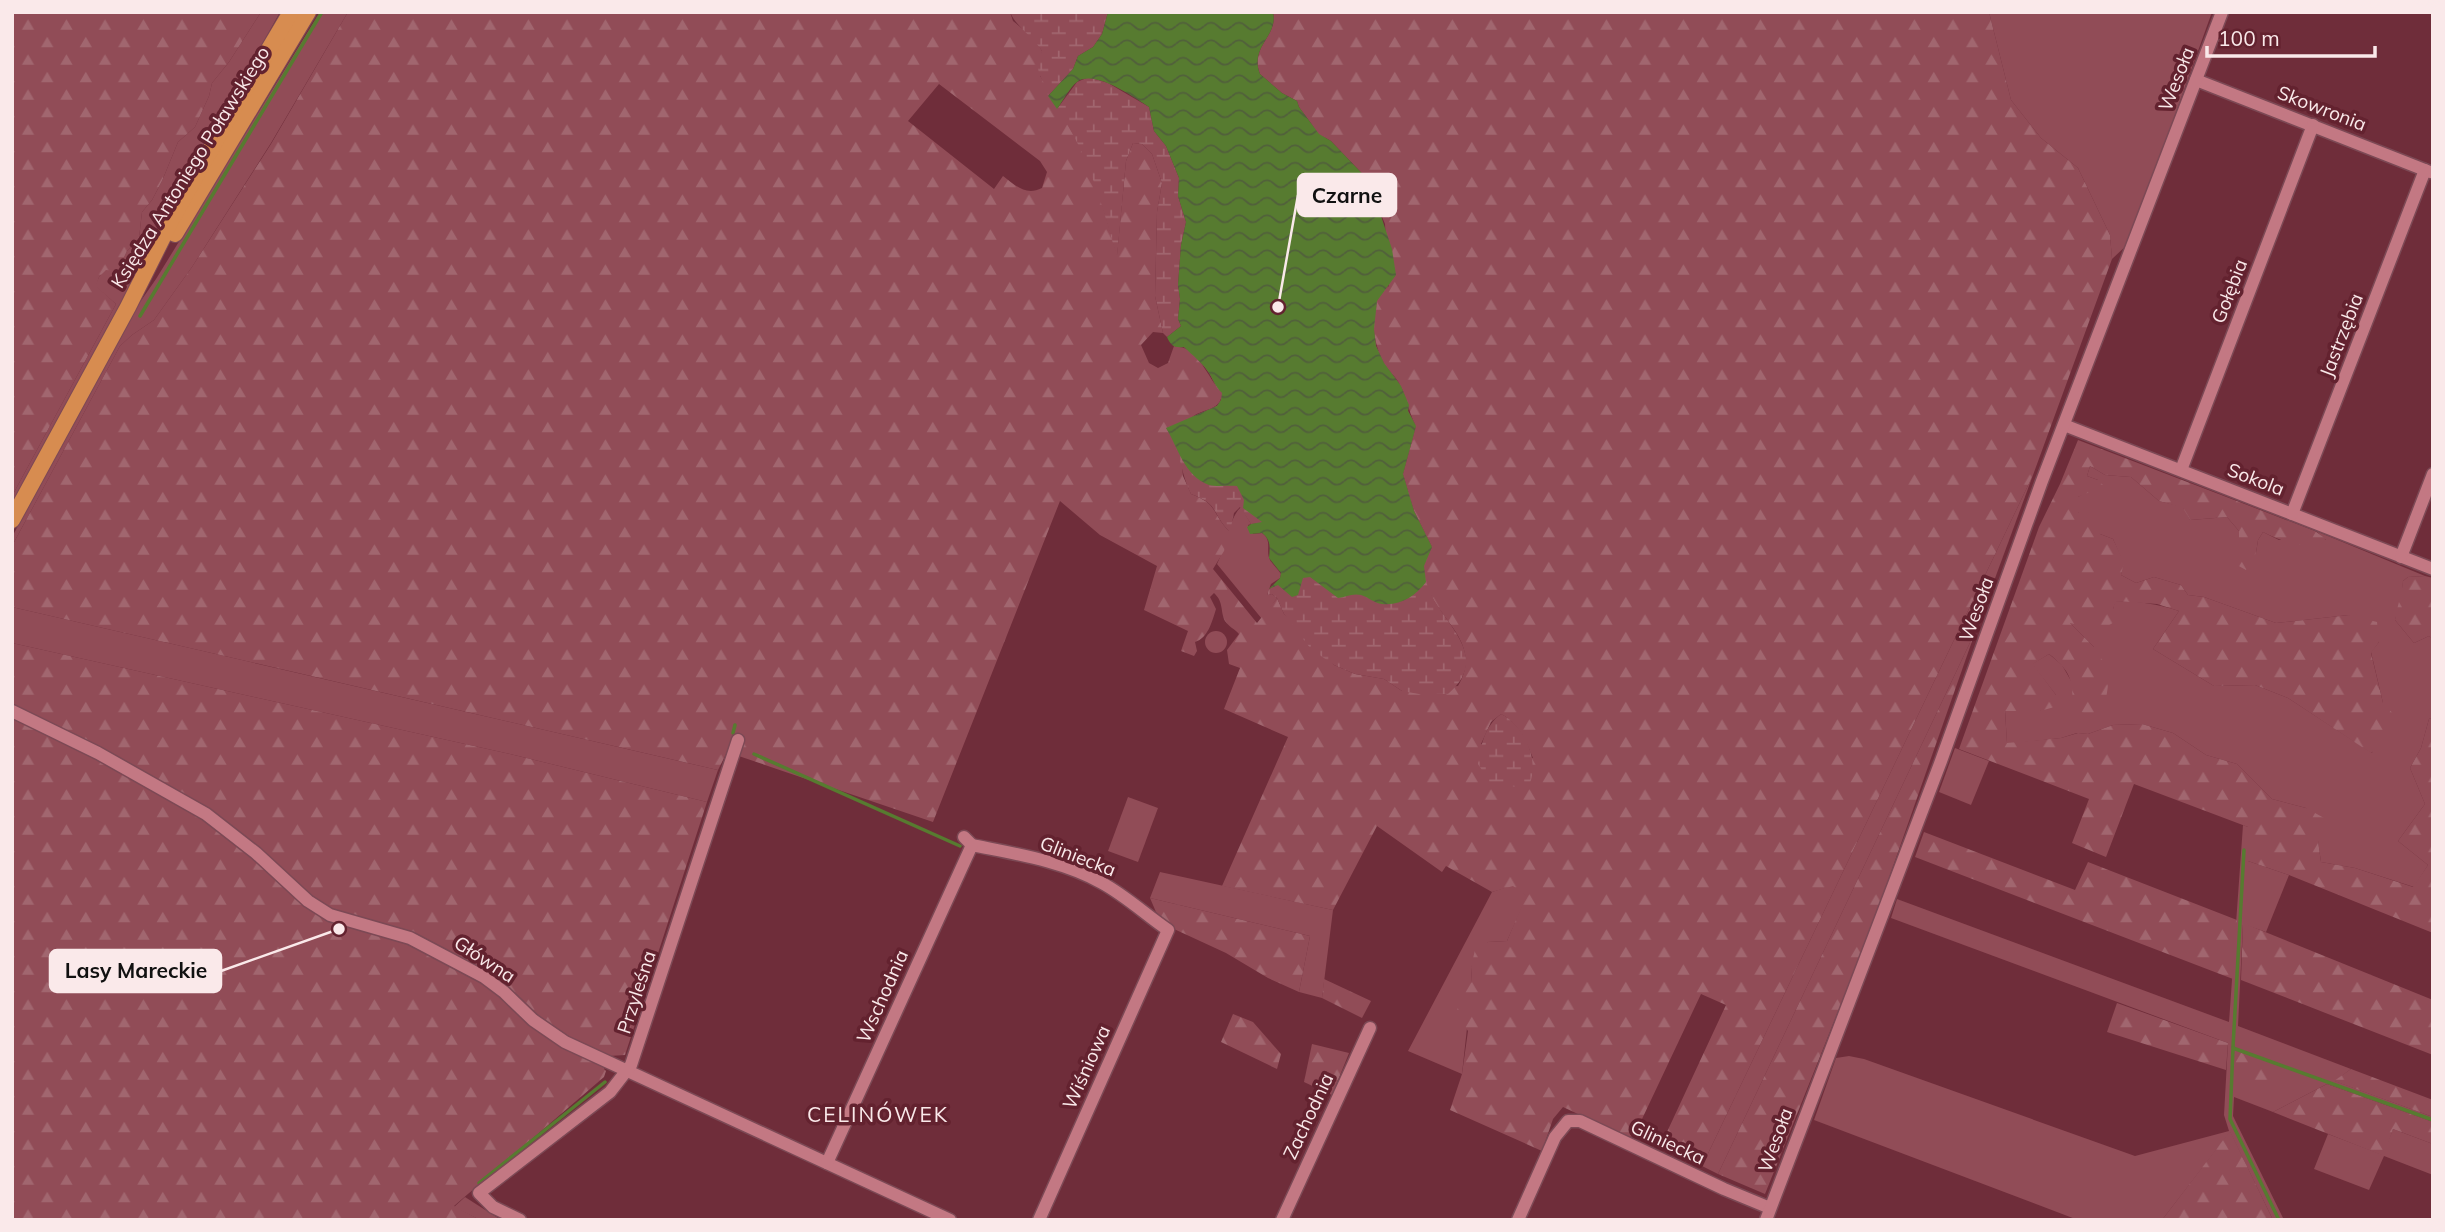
<svg xmlns="http://www.w3.org/2000/svg" width="2445" height="1232" font-family="Mulish,sans-serif">
	<defs>
		<pattern id="forest-firs" width="22" height="20" patternUnits="userSpaceOnUse" patternTransform="scale(1.75)"><rect width="22" height="20" fill="#914c57"/><path d="M5 1l3.5 6h-7zM16 11l3.5 6h-7z" fill="#a1666f"/></pattern>
		<pattern id="wetland-marsh" width="20" height="14" patternUnits="userSpaceOnUse" patternTransform="scale(1.75)"><rect width="20" height="14" fill="#914c57"/><path d="M1 5h8M5 5V1M11 12h8M15 12V8" fill="none" stroke="#a1666f"/></pattern>
		<pattern id="water-waves" width="16" height="10" patternUnits="userSpaceOnUse" patternTransform="scale(1.75)"><rect width="16" height="10" fill="#577b30"/><path d="M0 5q4-4 8 0t8 0" fill="none" stroke="#51603b"/></pattern>
	</defs>
	<rect width="100%" height="100%" fill="#6f2d3a"/>
	<!-- green -->
	<g fill="#914c57">
		<path d="M 261,12 L 280,12 L 143,258 L 121,305 L 12,504 L 12,496 L 116,304 L 95,286 L 99,277 L 106,269 L 119,268 L 127,251 L 139,238 L 142,212 L 152,200 L 162,181 L 178,142 L 195,127 L 209,96 L 212,83 L 229,62 Z"/>
		<path d="M 320,12 L 348,12 L 271,143 L 192,267 L 154,320 L 132,335 L 120,346 L 12,546 L 12,537 L 131,315 L 156,279 Z"/>
		<path d="M 1989,12 L 2212,12 L 2129,243 L 2112,259 L 2110,235 L 2078,168 L 2041,138 L 2011,100 Z"/>
		<path d="M 2090,466 L 2105,475 L 2131,477 L 2159,501 L 2183,507 L 2190,520 L 2227,517 L 2239,531 L 2239,542 L 2256,553 L 2258,540 L 2263,532 L 2279,540 L 2326,540 L 2316,531 L 2425,576 L 2408,577 L 2403,581 L 2402,597 L 2395,620 L 2414,643 L 2429,636 L 2433,639 L 2433,717 L 2429,719 L 2421,748 L 2410,768 L 2425,804 L 2398,841 L 2428,865 L 2414,887 L 2355,868 L 2321,862 L 2318,841 L 2306,808 L 2272,799 L 2237,764 L 2206,755 L 2173,733 L 2142,724 L 2113,725 L 2088,734 L 2077,733 L 2061,738 L 2007,744 L 2005,710 L 2040,711 L 2056,695 L 2032,664 L 2049,654 L 2062,665 L 2074,686 L 2094,647 L 2069,622 L 2113,609 L 2115,601 C 2138,601 2158,604 2179,611 L 2153,649 L 2214,686 L 2255,685 L 2288,698 L 2372,753 L 2383,703 L 2371,652 L 2379,642 L 2349,615 L 2276,623 L 2204,597 L 2188,595 L 2181,585 L 2154,577 L 2136,583 L 2121,575 L 2123,562 L 2113,539 L 2100,534 L 2078,512 L 2078,497 L 2090,490 L 2098,480 L 2087,476 Z"/>
		<path d="M 2033,475 L 1976,630 L 1718,1174 L 1702,1166 Z"/>
		<path d="M 1241,507 L 1251,524 L 1248,525 L 1253,534 L 1262,533 C 1273,541 1265,550 1270,560 C 1273,565 1278,569 1281,574 L 1280,578 L 1271,584 L 1267,595 L 1272,594 L 1277,598 L 1262,619 L 1217,564 C 1226,547 1229,518 1241,507 Z"/>
		<path d="M 12,607 L 683,762 L 718,770 L 707,802 L 510,754 L 12,643 Z"/>
		<circle cx="1216" cy="642" r="11"/>
		<path d="M 1955,748 L 1989,761 L 1971,805 L 1939,792 Z"/>
		<path d="M 1128,797 L 1158,808 L 1138,862 L 1108,851 Z"/>
		<path d="M 2243,825 L 2248,827 L 2248,861 L 2289,875 L 2266,932 L 2243,924 L 2238,1026 L 2351,1069 L 2335,1081 L 2433,1117 L 2433,1122 L 2327,1084 L 2273,1112 L 2234,1097 L 2233,1116 L 2284,1220 L 2273,1220 L 2230,1132 L 2162,1220 L 2078,1220 L 1814,1120 L 1836,1058 L 1849,1056 L 1864,1059 L 2135,1156 L 2229,1131 L 2224,1115 L 2228,1043 L 1891,918 L 1897,899 L 2229,1022 Z"/>
		<path d="M 1160,872 L 1333,910 L 1322,998 L 1299,992 L 1310,936 L 1150,898 Z"/>
		<path d="M 1513,885 L 1527,896 L 1507,941 L 1488,942 L 1471,967 L 1472,982 L 1462,1074 L 1408,1051 L 1492,892 Z"/>
		<path d="M 2393,1129 L 2433,1144 L 2433,1175 L 2384,1156 L 2369,1190 L 2314,1169 L 2328,1134 L 2383,1155 Z"/>
		<path d="M 465,1197 L 501,1220 L 480,1220 L 454,1207 Z"/>
	</g>
	<!-- forest -->
	<g fill="url(#forest-firs)" fill-rule="evenodd">
		<path d="M 12,12 L 261,12 L 229,62 L 212,83 L 209,96 L 195,127 L 178,142 L 162,181 L 152,200 L 142,212 L 139,238 L 127,251 L 119,268 L 115,271 L 106,270 L 99,277 L 96,286 L 116,304 L 12,496 Z"/>
		<path d="M 348,12 L 1010,12 L 1013,21 L 1035,39 L 1042,51 L 1040,76 L 1048,87 L 1049,96 L 1074,131 L 1095,180 L 1117,255 L 1126,161 L 1133,143 L 1142,144 L 1152,154 L 1162,183 L 1157,212 L 1155,296 L 1163,333 L 1153,332 L 1141,345 L 1149,363 L 1158,368 L 1168,363 L 1174,346 C 1177,347 1181,347 1184,348 C 1201,355 1210,381 1222,393 C 1221,411 1204,408 1192,417 C 1185,422 1179,433 1174,441 L 1181,457 L 1183,476 L 1191,494 C 1220,505 1211,514 1230,532 L 1224,551 L 1213,569 L 1257,623 L 1277,598 L 1284,614 L 1334,665 L 1355,674 L 1384,679 L 1402,691 L 1458,686 C 1488,636 1421,613 1424,567 C 1425,561 1429,553 1432,547 L 1414,511 L 1403,474 L 1416,426 C 1408,411 1407,397 1400,385 C 1396,376 1388,371 1384,363 C 1372,343 1366,300 1389,286 L 1385,224 L 1377,204 L 1375,187 L 1331,141 L 1319,134 L 1299,107 L 1297,101 L 1282,93 L 1260,74 C 1249,46 1279,36 1273,12 L 1989,12 L 2011,100 L 2041,138 L 2078,168 L 2110,235 L 2112,259 L 2033,475 L 1702,1166 L 1660,1147 L 1726,1005 L 1701,994 L 1634,1136 L 1627,1137 L 1563,1107 L 1553,1119 L 1542,1151 L 1450,1110 L 1462,1074 L 1468,1031 L 1456,1014 L 1464,988 L 1472,982 L 1471,967 L 1475,950 L 1488,942 L 1507,941 L 1526,896 L 1513,886 L 1492,892 L 1446,866 L 1442,872 L 1377,826 L 1333,910 L 1222,886 L 1288,737 L 1224,709 L 1240,668 L 1229,664 L 1227,650 L 1239,634 C 1235,629 1229,627 1225,621 C 1220,611 1224,602 1214,593 L 1210,597 L 1216,609 C 1212,622 1208,638 1195,642 L 1197,651 L 1194,656 L 1181,651 L 1188,631 L 1144,610 L 1157,566 L 1100,535 L 1060,501 L 933,822 L 727,752 L 718,770 L 12,607 L 12,546 L 120,346 L 132,335 L 154,320 L 192,267 L 271,144 ZM 939,84 L 1040,161 L 1047,172 L 1042,188 C 1026,196 1016,186 1003,176 L 994,189 L 908,121 ZM 1501,714 C 1519,723 1526,741 1533,758 L 1481,744 L 1491,722 Z"/>
		<path d="M 2078,440 L 2315,531 L 2326,539 C 2309,552 2281,541 2263,532 L 2258,540 L 2256,553 L 2246,570 L 2228,560 L 2239,542 L 2239,531 L 2227,517 L 2190,520 L 2183,508 L 2159,501 L 2131,477 L 2105,475 L 2090,466 L 2087,476 L 2098,480 L 2104,486 L 2078,497 L 2078,512 L 2099,521 L 2100,534 L 2113,539 L 2124,562 L 2121,575 L 2136,583 L 2154,577 L 2181,585 L 2188,595 L 2204,597 L 2276,623 L 2349,615 L 2377,622 L 2379,642 L 2371,653 L 2383,703 L 2399,720 L 2391,737 L 2371,753 L 2288,698 L 2255,685 L 2214,686 L 2153,649 L 2179,611 L 2157,604 L 2116,601 L 2113,609 L 2116,621 L 2101,630 L 2070,623 L 2094,647 L 2110,672 L 2105,706 L 2090,715 L 2072,709 C 2074,682 2071,671 2049,654 L 2033,664 L 2056,695 L 2058,706 L 2040,711 L 2005,711 L 2007,743 L 2061,738 L 2078,733 L 2088,734 L 2113,725 L 2142,724 L 2173,733 L 2206,755 L 2237,764 L 2272,799 L 2306,808 L 2324,818 L 2318,841 L 2321,862 L 2355,868 L 2413,887 L 2428,865 L 2398,841 L 2425,804 L 2410,768 L 2421,748 L 2429,719 L 2433,717 L 2433,933 L 2289,875 L 2248,861 L 2248,827 L 2134,784 L 2106,857 L 2072,843 L 2089,799 L 1959,749 L 2039,527 L 2060,484 Z"/>
		<path d="M 2425,576 L 2433,578 L 2433,639 L 2429,636 L 2414,643 L 2395,620 C 2397,606 2402,595 2403,581 L 2408,577 Z"/>
		<path d="M 1976,630 L 1871,929 L 1765,1194 L 1718,1174 Z"/>
		<path d="M 12,643 L 510,754 L 707,802 L 625,1055 L 609,1056 L 604,1069 L 606,1071 L 604,1077 L 454,1206 L 480,1220 L 12,1220 Z"/>
		<path d="M 1924,832 L 2075,890 L 2088,862 L 2237,920 L 2233,979 L 1915,857 Z"/>
		<path d="M 1150,898 L 1310,936 L 1299,992 L 1268,978 L 1226,953 L 1174,929 L 1156,912 Z"/>
		<path d="M 2243,923 L 2433,1000 L 2433,1055 L 2241,980 Z"/>
		<path d="M 1324,979 L 1371,1001 L 1362,1018 L 1322,998 Z"/>
		<path d="M 2117,1003 L 2228,1043 L 2226,1070 L 2107,1032 Z"/>
		<path d="M 1233,1014 L 1253,1022 L 1281,1054 L 1277,1069 L 1221,1042 Z"/>
		<path d="M 1312,1044 L 1349,1053 L 1332,1095 L 1304,1082 Z"/>
		<path d="M 2236,1051 L 2289,1070 C 2266,1084 2262,1093 2235,1082 Z"/>
		<path d="M 2351,1069 L 2433,1100 L 2433,1117 L 2334,1081 Z"/>
		<path d="M 2327,1084 L 2433,1122 L 2433,1144 L 2393,1129 L 2384,1156 L 2273,1112 Z"/>
		<path d="M 2230,1131 L 2273,1220 L 2162,1220 Z"/>
	</g>
	<!-- wetland -->
	<g fill="url(#wetland-marsh)">
		<path d="M 1010,12 L 1108,12 L 1102,34 L 1093,47 L 1078,56 L 1073,69 L 1048,96 C 1048,85 1039,79 1038,68 C 1038,63 1040,56 1042,51 C 1033,36 1016,27 1010,12 Z"/>
		<path d="M 1089,77 L 1108,83 L 1149,107 L 1154,131 L 1166,146 L 1179,178 L 1178,196 L 1186,222 L 1181,245 L 1178,285 L 1180,299 L 1178,319 L 1181,326 L 1167,337 L 1163,333 L 1155,296 L 1157,212 L 1162,183 L 1152,154 L 1142,144 L 1133,143 L 1126,161 L 1117,257 C 1102,205 1089,154 1057,109 L 1077,82 Z"/>
		<path d="M 1309,122 L 1375,187 C 1378,216 1391,245 1396,275 L 1377,301 L 1374,329 L 1376,346 L 1384,363 L 1401,386 L 1409,405 L 1408,411 L 1416,426 L 1403,474 L 1414,511 L 1432,547 C 1429,553 1425,561 1425,568 C 1421,613 1501,649 1448,694 L 1419,694 L 1402,691 L 1384,679 L 1355,674 L 1334,665 L 1311,649 L 1284,614 L 1277,598 L 1272,594 L 1267,595 L 1269,589 L 1282,582 L 1378,377 Z"/>
		<path d="M 1177,342 L 1221,366 L 1263,523 L 1251,524 L 1240,507 L 1234,513 L 1230,532 C 1211,514 1221,505 1191,494 C 1179,469 1182,452 1166,428 L 1217,406 L 1221,400 L 1221,393 C 1215,386 1214,381 1209,373 C 1204,364 1192,355 1184,347 L 1176,348 Z"/>
		<path d="M 1501,714 C 1524,725 1539,759 1530,783 L 1519,787 L 1491,784 L 1478,764 C 1481,745 1484,727 1501,714 Z"/>
	</g>
	<!-- water -->
	<path fill="url(#water-waves)" d="M 1108,12 L 1273,12 C 1279,36 1249,46 1260,74 L 1282,93 L 1297,101 L 1299,107 L 1319,134 L 1331,141 L 1375,187 L 1377,204 L 1392,249 L 1396,275 L 1377,301 L 1374,329 L 1376,346 L 1384,363 L 1401,386 L 1409,405 L 1408,411 L 1416,426 L 1403,474 L 1414,511 L 1432,547 L 1424,566 L 1426,582 C 1415,596 1401,606 1382,604 C 1374,603 1368,597 1361,595 C 1352,593 1346,597 1338,598 L 1310,577 L 1303,578 L 1298,595 L 1292,597 L 1278,585 L 1269,589 L 1280,578 L 1281,573 L 1269,558 C 1270,547 1271,540 1262,533 L 1250,534 L 1247,527 L 1251,524 L 1262,522 L 1243,508 L 1244,500 L 1237,486 C 1228,485 1218,487 1209,485 C 1184,476 1178,447 1166,428 L 1217,406 L 1221,400 L 1222,393 C 1215,386 1214,381 1209,373 C 1204,364 1192,355 1184,347 C 1174,348 1171,346 1167,337 L 1181,326 L 1178,319 L 1180,299 L 1178,285 L 1181,245 L 1186,222 L 1178,196 L 1179,178 L 1166,146 L 1154,131 L 1149,107 C 1133,97 1095,69 1077,82 C 1070,87 1063,101 1057,109 L 1048,96 L 1073,69 L 1078,56 L 1093,47 L 1102,34 Z"/>
	<g fill="none" stroke-linecap="round" stroke-linejoin="round">
		<!-- stream -->
		<g stroke="#577b30" stroke-width="3.5">
			<path d="M 140,316 L 322,12"/>
			<path d="M 733,733 L 735,725"/>
			<path d="M 754,754 L 960,846"/>
			<path d="M 2233,1047 L 2244,850"/>
			<path d="M 479,1183 L 605,1082"/>
			<path d="M 2279,1220 L 2230,1119 L 2233,1048 L 2433,1120"/>
		</g>
		<!-- minor casing -->
		<g stroke="#7c4955" stroke-width="15">
			<g id="minor">
				<path d="M 2196,80 L 2430,172"/>
				<path d="M 2064,425 L 2433,569"/>
				<path d="M 2181,470 L 2313,125"/>
				<path d="M 2292,514 L 2425,170"/>
				<path d="M 2401,557 L 2433,474"/>
				<path d="M 12,711 L 98,753 L 206,814 L 256,853 L 308,901 L 330,915 L 410,938 L 484,977 L 504,992 L 533,1020 L 565,1042 L 950,1220"/>
				<path d="M 964,837 L 972,845 C 1016,854 1063,861 1102,883 C 1126,896 1146,915 1168,930 L 1039,1220"/>
				<path d="M 827,1163 L 972,845"/>
				<path d="M 520,1220 L 493,1207 L 479,1193 L 610,1092 L 631,1065 L 738,740"/>
				<path d="M 1282,1220 L 1370,1028"/>
				<path d="M 1518,1220 L 1555,1137 L 1568,1121 L 1580,1121 L 1724,1189 L 1770,1208"/>
				<path d="M 1766,1220 L 1941,761 L 2042,481 L 2222,12"/>
			</g>
		</g>
		<!-- major casing -->
		<g stroke="#7c4955" stroke-width="18">
			<g id="major">
				<path d="M 175,234 L 308,12"/>
				<path d="M 12,520 L 128,307 L 173,217 L 230,115 L 291,12"/>
			</g>
		</g>
		<!-- minor -->
		<use href="#minor" stroke="#c37883" stroke-width="12"/>
		<!-- major -->
		<use href="#major" stroke="#d78c50" stroke-width="16"/>
	</g>
	<g text-anchor="middle" dominant-baseline="central" stroke-width="7" stroke-linejoin="round" paint-order="stroke">
		<!-- street labels -->
		<g font-size="19" fill="#fae9ea" stroke="#63222f">
			<text transform="translate(2176 79) rotate(-69)">Wesoła</text>
			<text transform="translate(2322 108) rotate(21)">Skowronia</text>
			<text transform="translate(190 167) rotate(-58)">Księdza Antoniego Poławskiego</text>
			<text transform="translate(2229 291) rotate(-69)">Gołębia</text>
			<text transform="translate(2341 335) rotate(-69)">Jastrzębia</text>
			<text transform="translate(2256 479) rotate(21)">Sokola</text>
			<text transform="translate(1976 609) rotate(-70)">Wesoła</text>
			<text transform="translate(1078 856) rotate(21)">Gliniecka</text>
			<text transform="translate(485 959) rotate(33)">Główna</text>
			<text transform="translate(636 992) rotate(-72)">Przyleśna</text>
			<text transform="translate(882 996) rotate(-66)">Wschodnia</text>
			<text transform="translate(1086 1067) rotate(-66)">Wiśniowa</text>
			<text transform="translate(1308 1116) rotate(-65)">Zachodnia</text>
			<text transform="translate(1775 1140) rotate(-70)">Wesoła</text>
			<text transform="translate(1668 1142) rotate(25)">Gliniecka</text>
		</g>
		<!-- neighbourhood labels -->
		<g font-size="21" letter-spacing="2" fill="#fae9ea" stroke="#63222f">
			<text x="878" y="1114">CELINÓWEK</text>
		</g>
	</g>
	<!-- callouts -->
	<path fill="none" stroke="#fae9ea" stroke-width="2.5" d="M1278 307L1298 195M339 929L221 971"/>
	<g fill="#fae9ea" stroke="#63222f" stroke-width="2.5">
		<circle cx="1278" cy="307" r="7"/>
		<circle cx="339" cy="929" r="7"/>
	</g>
	<g fill="#fae9ea" stroke="#fae9ea" stroke-width="2.5">
		<rect x="1298" y="174" width="98" height="42" rx="7"/>
		<rect x="50" y="950" width="171" height="42" rx="7"/>
	</g>
	<g font-size="21" text-anchor="middle" font-weight="bold" fill="#111">
		<text x="1347" y="203">Czarne</text>
		<text x="136" y="978">Lasy Mareckie</text>
	</g>
	<!-- border -->
	<rect width="2445" height="1232" fill="none" stroke="#fae9ea" stroke-width="28"/>
	<!-- scale -->
	<path d="M2207 46v10h168v-10" fill="none" stroke="#fae9ea" stroke-width="3.5"/>
	<text x="2218" y="46" font-size="21" fill="#fae9ea" stroke="#63222f" stroke-width="5" paint-order="stroke">100 m</text>
</svg>
